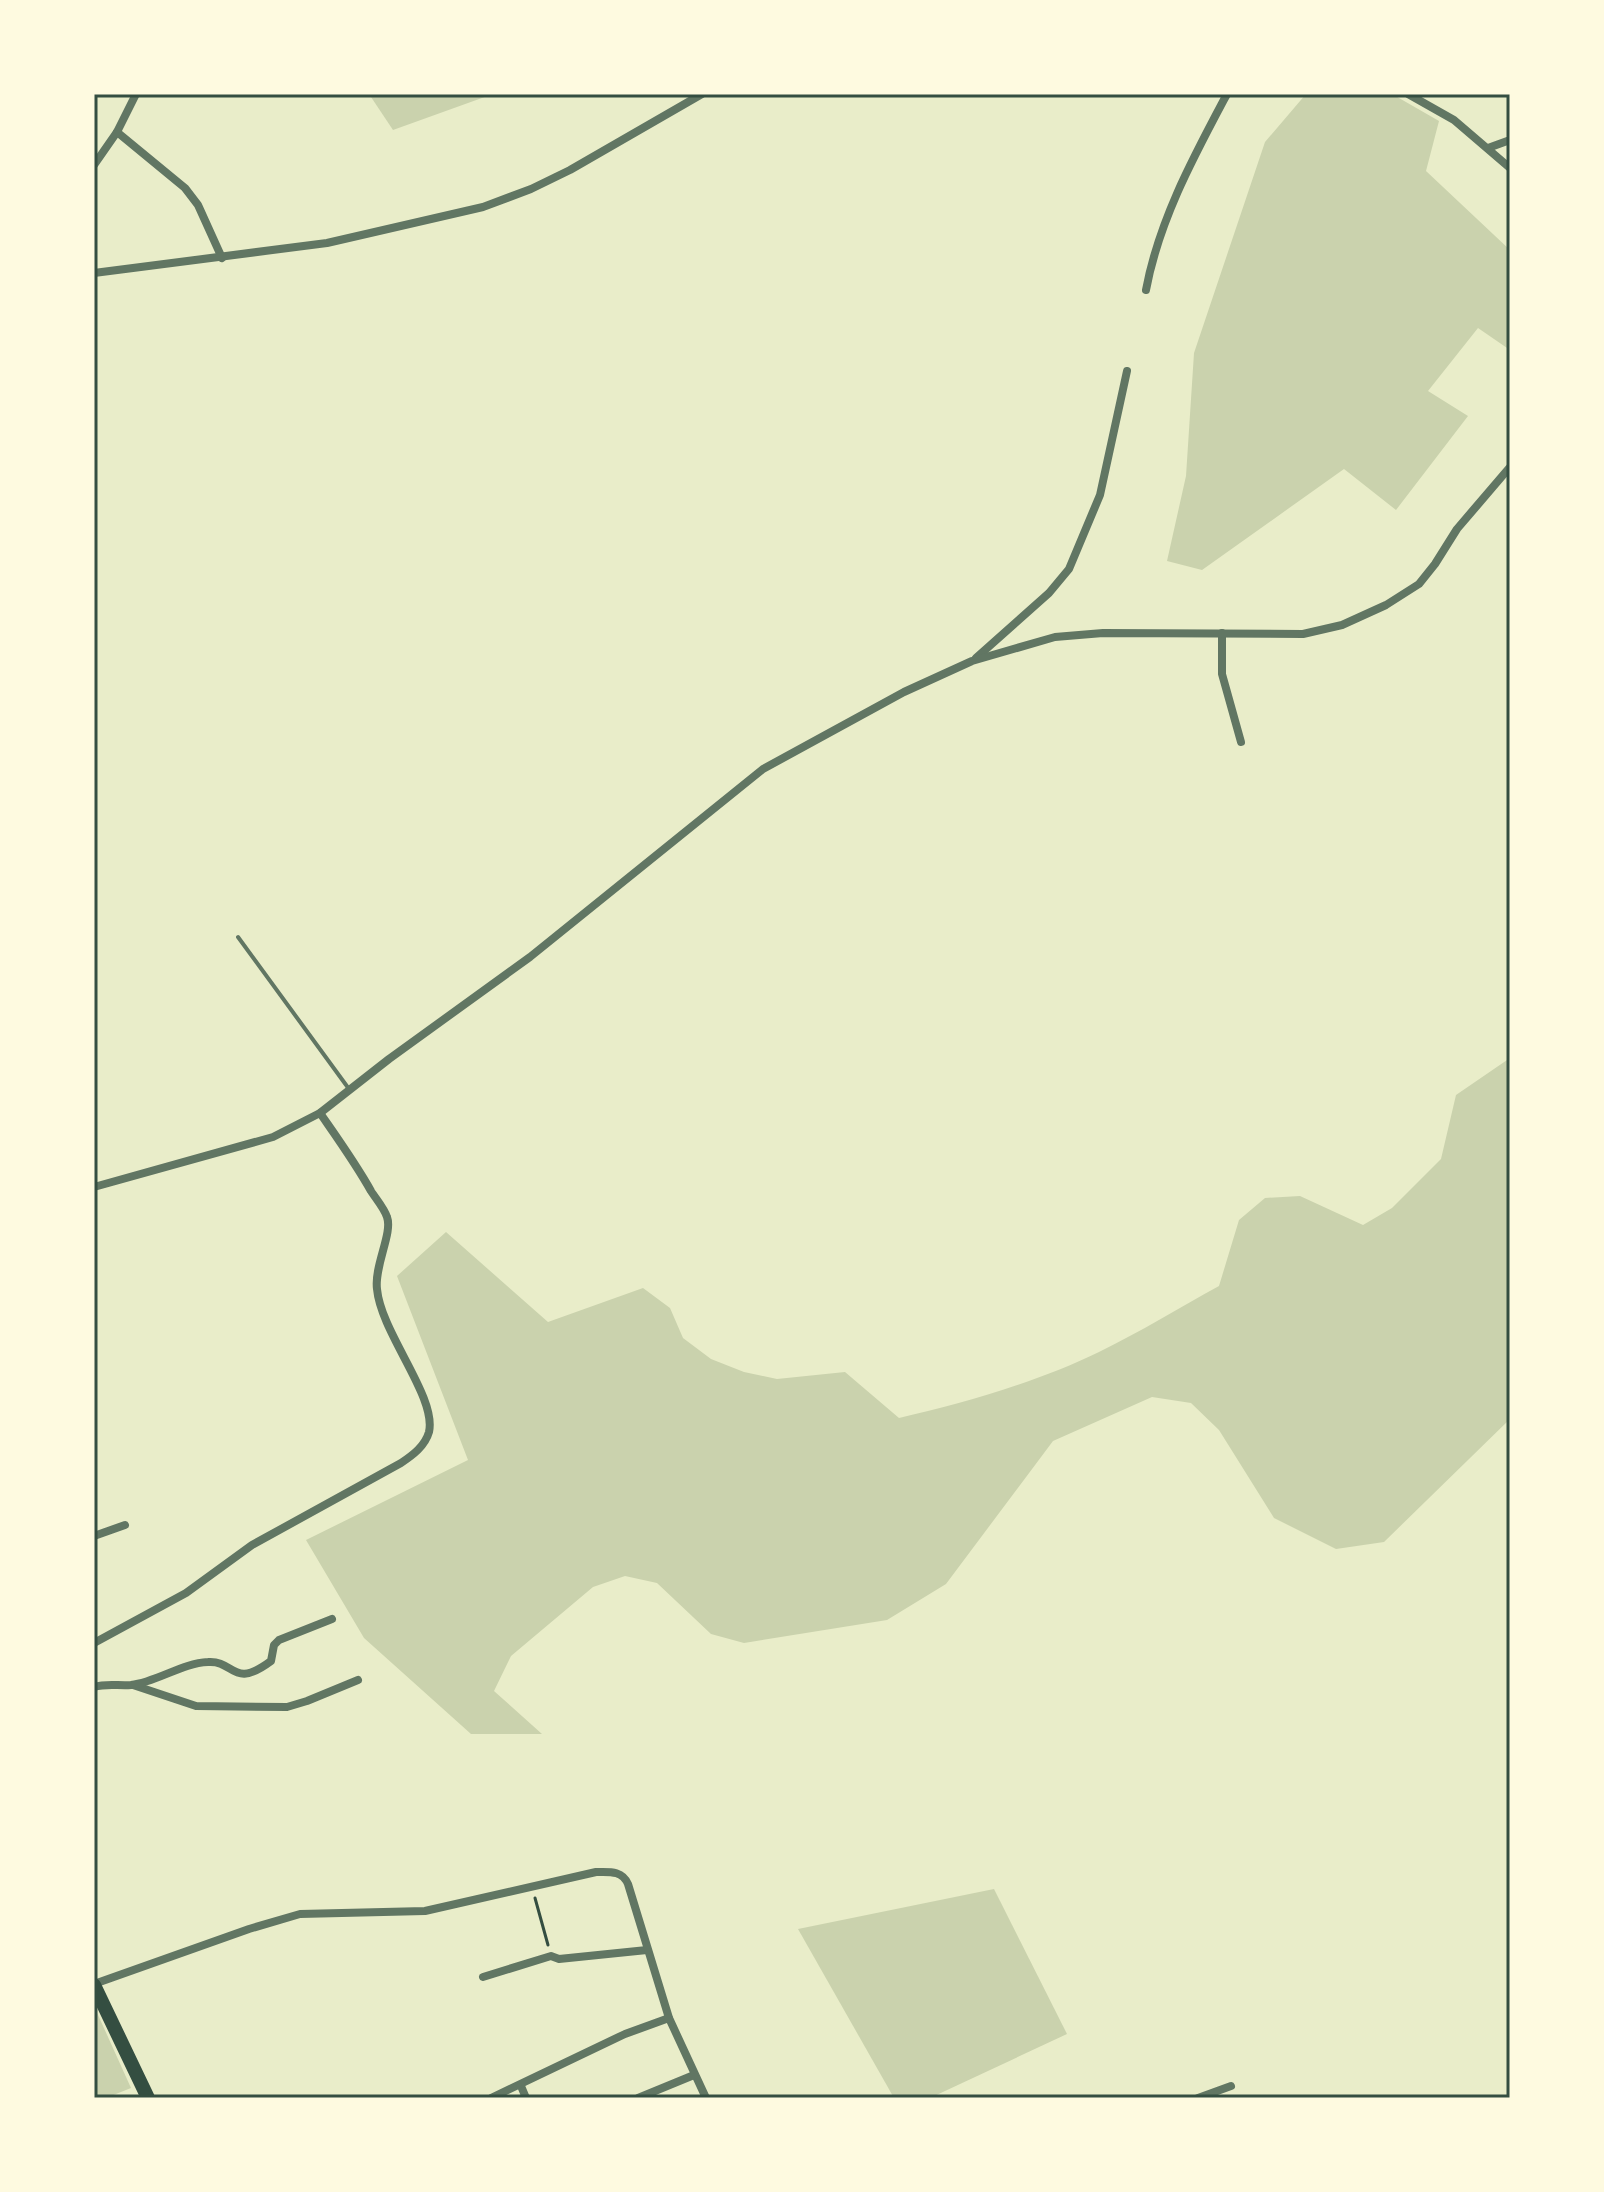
<svg xmlns="http://www.w3.org/2000/svg" width="1604" height="2192" font-family="'Times New Roman',serif">
	<rect width="100%" height="100%" fill="#e9edc9"/>
	<!-- green -->
	<g fill="#cad2ad">
		<path d="M 369,94 L 493,94 L 393,130 Z"/>
		<path d="M 1306,94 L 1392,94 L 1439,121 L 1426,171 L 1510,250 L 1510,350 L 1478,328 L 1428,391 L 1468,416 L 1396,510 L 1344,469 L 1202,570 L 1167,561 L 1186,476 L 1194,353 L 1265,142 Z"/>
		<path d="M 1510,1058 L 1510,1419 L 1384,1542 L 1336,1549 L 1274,1518 L 1219,1430 L 1191,1403 L 1152,1397 L 1053,1441 L 946,1584 L 887,1620 L 744,1643 L 711,1634 L 657,1583 L 625,1576 L 593,1587 L 511,1656 L 494,1691 L 542,1734 L 471,1734 L 364,1638 L 306,1540 L 468,1460 L 397,1276 L 446,1232 L 548,1322 L 643,1288 L 670,1308 L 683,1338 L 711,1359 L 744,1372 L 777,1379 L 845,1372 L 899,1418 C 964,1403 1040,1381 1099,1352 C 1140,1332 1179,1308 1219,1286 L 1239,1220 L 1265,1198 L 1300,1196 L 1363,1225 L 1392,1208 L 1441,1159 L 1456,1095 Z"/>
		<path d="M 994,1889 L 1067,2034 L 930,2098 L 894,2098 L 798,1929 Z"/>
		<path d="M 94,2006 L 131,2088 L 106,2098 L 94,2098 Z"/>
	</g>
	<g fill="none" stroke-linecap="round" stroke-linejoin="round">
		<!-- path -->
		<path stroke="#344e41" stroke-width="3" d="M 535,1898 L 548,1945"/>
		<!-- service -->
		<path stroke="#617663" stroke-width="4" d="M 238,937 L 349,1089"/>
		<!-- minor -->
		<g stroke="#617663" stroke-width="8">
			<path d="M 1408,94 L 1454,120 L 1510,168"/>
			<path d="M 117,132 L 185,188 L 198,205 L 222,258"/>
			<path d="M 1488,148 L 1510,140"/>
			<path d="M 94,165 L 117,132 L 136,94"/>
			<path d="M 94,273 L 327,243 L 483,207 L 531,189 L 570,170 L 702,94"/>
			<path d="M 1146,290 C 1159,220 1194,156 1227,94"/>
			<path d="M 1222,633 L 1222,674 L 1241,742"/>
			<path d="M 976,658 L 1049,593 L 1069,569 L 1100,495 L 1127,371"/>
			<path d="M 94,1187 L 273,1137 L 320,1113 L 389,1059 L 530,957 L 763,769 L 904,692 L 972,661 L 1055,637 L 1103,633 L 1303,634 L 1342,625 L 1386,605 L 1419,584 L 1435,564 L 1457,529 L 1510,467"/>
			<path d="M 94,1536 L 125,1525"/>
			<path d="M 94,1643 L 186,1593 L 252,1545 L 401,1463 C 413,1455 425,1446 429,1432 C 437,1397 381,1333 377,1289 C 374,1266 393,1233 387,1217 C 384,1208 376,1199 371,1191 C 356,1164 338,1139 320,1113"/>
			<path d="M 133,1685 L 196,1706 L 287,1707 L 307,1701 L 358,1680"/>
			<path d="M 94,1687 C 107,1683 118,1686 131,1685 C 157,1682 182,1663 208,1662 C 235,1660 232,1690 271,1661 L 274,1645 L 279,1640 L 332,1619"/>
			<path d="M 483,1977 L 551,1956 L 559,1959 L 647,1950"/>
			<path d="M 94,1984 L 249,1929 L 300,1914 L 425,1911 L 596,1872 C 609,1872 622,1870 628,1884 L 669,2018 L 706,2098"/>
			<path d="M 521,2086 L 526,2098"/>
			<path d="M 491,2098 L 625,2034 L 669,2018"/>
			<path d="M 638,2098 L 694,2075"/>
			<path d="M 1198,2098 L 1231,2086"/>
		</g>
		<!-- trunk -->
		<path stroke="#344e41" stroke-width="14" d="M 94,1985 L 148,2098"/>
	</g>
	<!-- border -->
	<rect width="1604" height="2192" fill="none" stroke="#fefae0" stroke-width="192"/>
	<rect x="96" y="96" width="1412" height="2000" fill="none" stroke="#344e41" stroke-width="3"/>
</svg>
